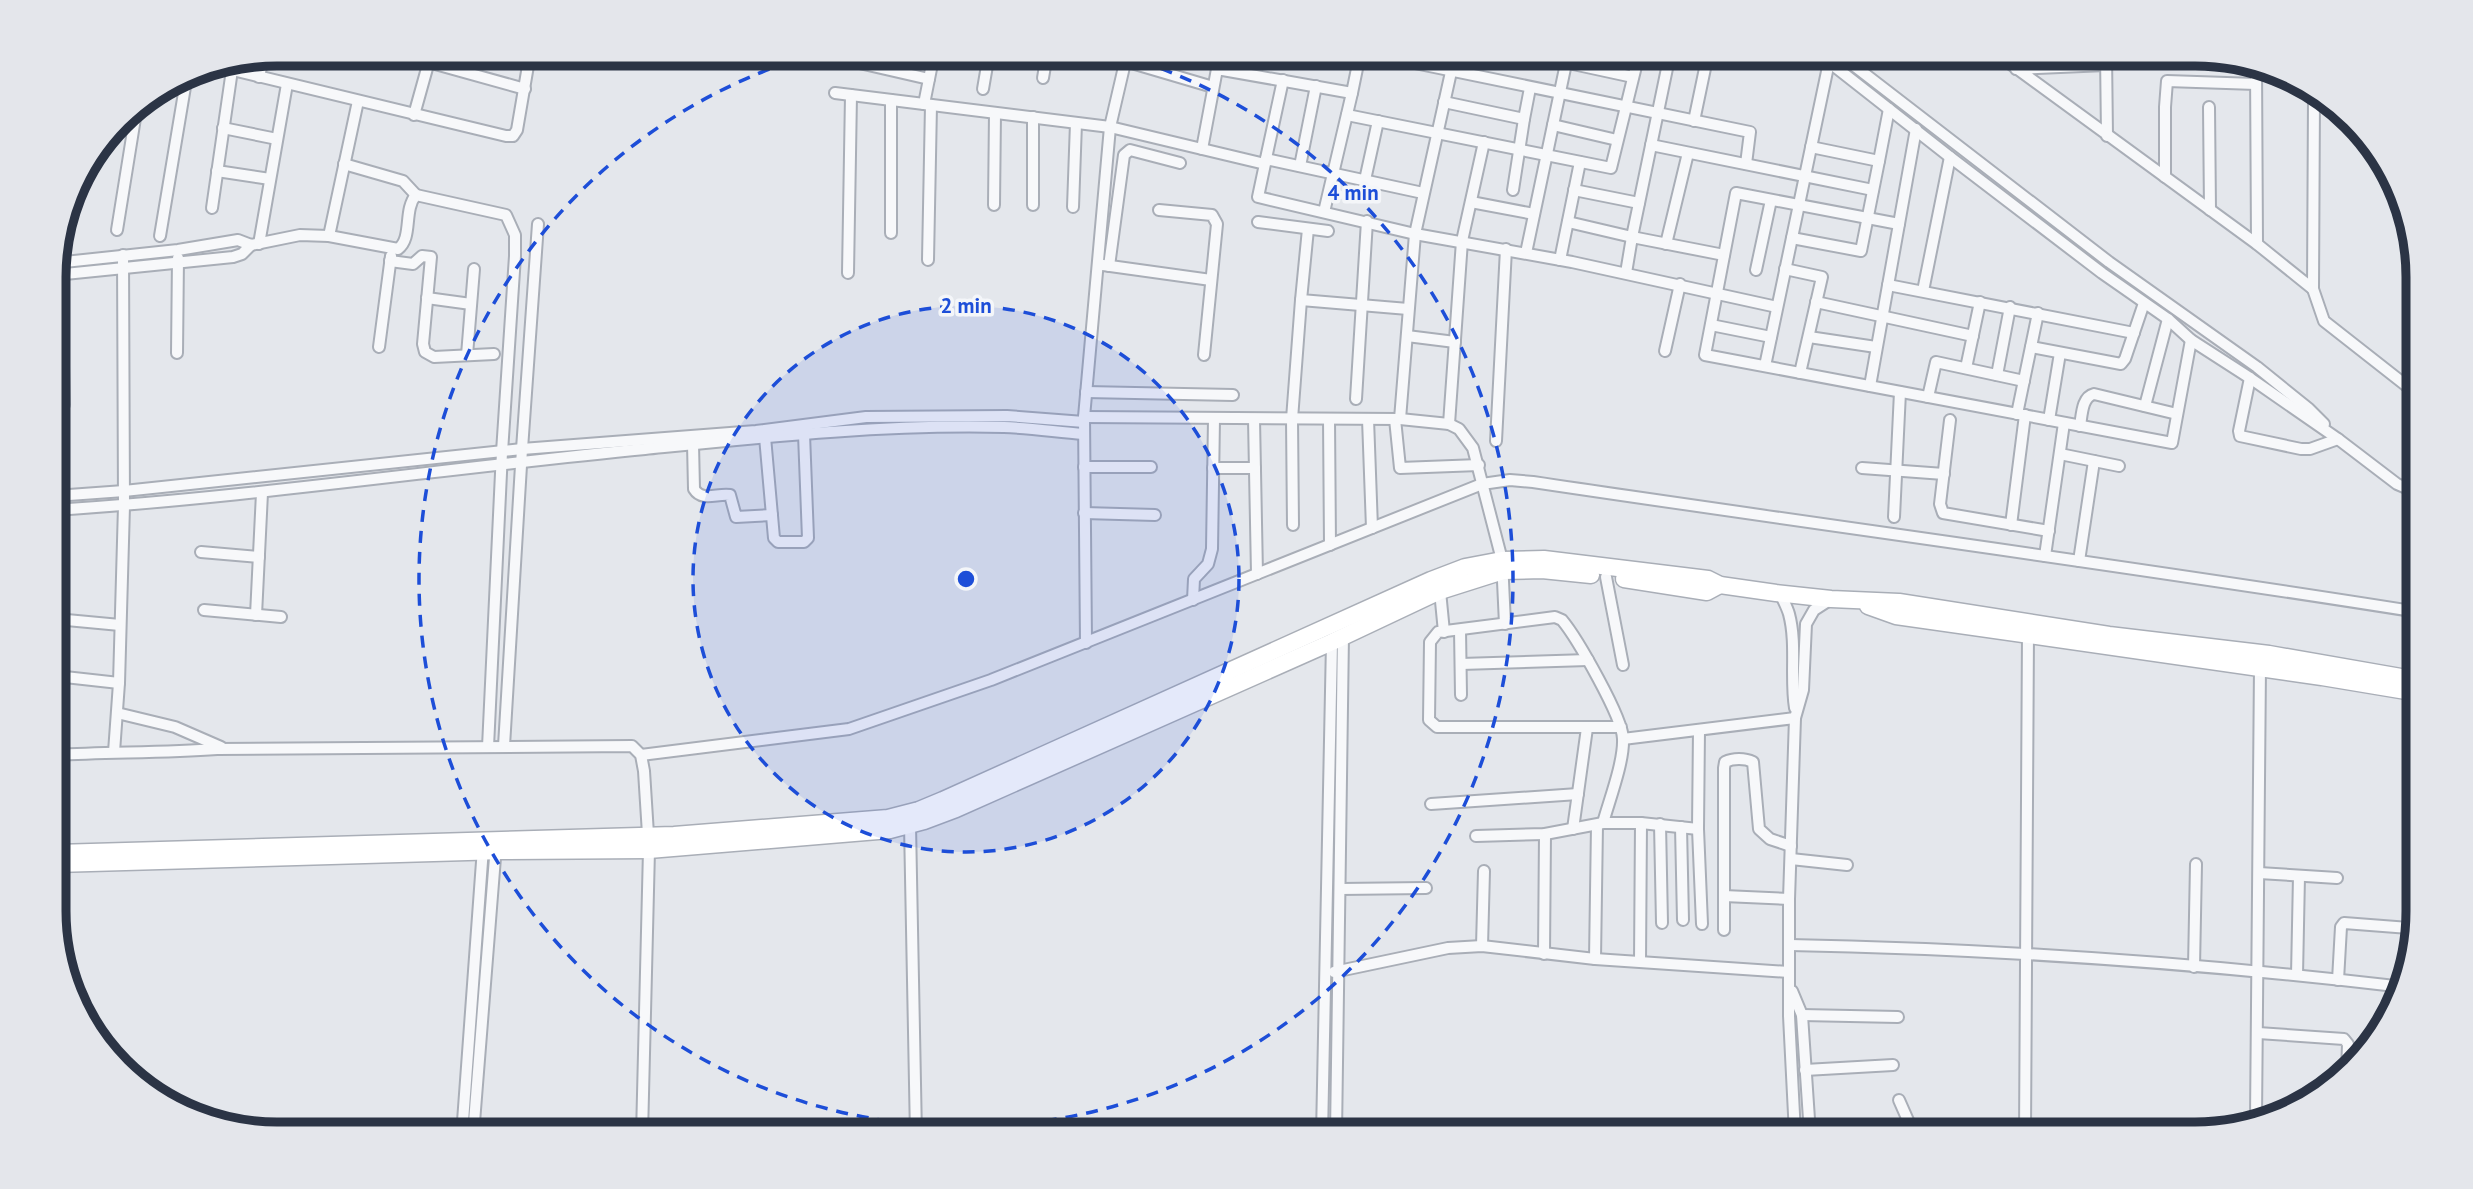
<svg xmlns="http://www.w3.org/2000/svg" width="2473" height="1189" font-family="'PT Sans',sans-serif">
	<rect width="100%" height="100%" fill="#e4e7ec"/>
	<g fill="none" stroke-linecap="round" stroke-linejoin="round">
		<!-- minor casing -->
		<g stroke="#a9aeb7" stroke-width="14">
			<g id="minor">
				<path d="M 856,54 L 855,62 L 929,79"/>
				<path d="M 1101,54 L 1213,87"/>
				<path d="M 1371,54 L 1750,132 L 1746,164"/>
				<path d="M 1527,54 L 1633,77"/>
				<path d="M 1825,54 L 1829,62 L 1950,157 L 2102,273 L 2168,319 L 2191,340 L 2250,378 L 2338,439 L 2397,484 L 2418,493"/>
				<path d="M 1839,54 L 2109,262 L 2257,367 L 2309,409 L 2324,424"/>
				<path d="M 1997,54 L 2257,244 L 2313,289"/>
				<path d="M 2106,54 L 2107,136"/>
				<path d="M 428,62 L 525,89"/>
				<path d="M 216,66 L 506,136 L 513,136 L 517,130 L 530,54"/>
				<path d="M 2256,66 L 2257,244"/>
				<path d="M 1217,69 L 1219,54"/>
				<path d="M 2016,69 L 2106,65"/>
				<path d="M 259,77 L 263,57"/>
				<path d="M 1043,78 L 1047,54"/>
				<path d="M 983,89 L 989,54"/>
				<path d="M 835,93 L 1110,127 L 1202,149 L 1217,69 L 1352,93 L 1360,54"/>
				<path d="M 2314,97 L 2313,289 L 2324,321 L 2417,394"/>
				<path d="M 891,100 L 891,233"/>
				<path d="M 1444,102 L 1524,119 L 1530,88"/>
				<path d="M 924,104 L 934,54"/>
				<path d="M 2209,107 L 2210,210"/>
				<path d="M 414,115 L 431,54"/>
				<path d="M 1347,115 L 1611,168 L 1639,54"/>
				<path d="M 1694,121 L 1708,54"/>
				<path d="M 1553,125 L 1617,140"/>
				<path d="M 223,128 L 277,139"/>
				<path d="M 1651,145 L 1873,190"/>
				<path d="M 1202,149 L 1265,164 L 1258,197 L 1415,234 L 1572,262 L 1777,307"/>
				<path d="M 1266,159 L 1423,193"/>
				<path d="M 1879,161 L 1889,109"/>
				<path d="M 1265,163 L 1283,80"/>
				<path d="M 344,164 L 403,181 L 416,195"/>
				<path d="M 1300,166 L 1316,86"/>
				<path d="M 217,171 L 270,179"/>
				<path d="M 2165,177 L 2165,107 L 2167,81 L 2256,84"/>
				<path d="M 1365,180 L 1378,121"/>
				<path d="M 1513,190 L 1524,119"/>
				<path d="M 1574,190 L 1639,203"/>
				<path d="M 1471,202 L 1534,214"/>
				<path d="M 994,205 L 995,113"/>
				<path d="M 1033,205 L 1033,117"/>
				<path d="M 1073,207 L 1076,123"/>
				<path d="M 212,208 L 232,70"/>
				<path d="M 1159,210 L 1212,215 L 1217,224 L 1204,355"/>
				<path d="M 1324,212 L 1352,93"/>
				<path d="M 1258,222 L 1328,231"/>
				<path d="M 1568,222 L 1632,237 L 1670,54"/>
				<path d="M 1899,224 L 1736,193 L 1705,355 L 2172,443 L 2191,340"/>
				<path d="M 1308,229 L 1301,300 L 1408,309"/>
				<path d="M 117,230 L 137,106"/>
				<path d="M 160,236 L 187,75"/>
				<path d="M 329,236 L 358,101"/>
				<path d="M 62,237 L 66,262"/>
				<path d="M 1792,238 L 1861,251 L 1879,161 L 1811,147"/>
				<path d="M 259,244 L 287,84"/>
				<path d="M 1666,244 L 1688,153"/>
				<path d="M 1526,253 L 1568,54"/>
				<path d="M 928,260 L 931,105"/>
				<path d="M 1560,260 L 1580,162"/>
				<path d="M 390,261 L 413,264 L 422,256 L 431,257 L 423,344 L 425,352 L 434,357 L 494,354"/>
				<path d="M 55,263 L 178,250 L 238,240 L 251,245 L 300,235 L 329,236 L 398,249 C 413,238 403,210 416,195 L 506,215 L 515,235 L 515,256 L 502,452 L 488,747"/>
				<path d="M 1103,265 L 1211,280"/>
				<path d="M 1109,266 L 1124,155 L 1130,150 L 1180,163"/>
				<path d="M 1785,269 L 1822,277 L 1800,373"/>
				<path d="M 1756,270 L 1771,200"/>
				<path d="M 848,273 L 851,95"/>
				<path d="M 1626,273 L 1632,237 L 1724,255"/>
				<path d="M 55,275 L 233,257 L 242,254 L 251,245"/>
				<path d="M 1888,285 L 2134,333"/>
				<path d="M 1923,291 L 1950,157"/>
				<path d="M 427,298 L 471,304"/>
				<path d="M 1816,302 L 1973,336"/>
				<path d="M 55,319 L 60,323 L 62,328 L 64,405"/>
				<path d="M 1711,325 L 1771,337"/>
				<path d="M 1407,336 L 1455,342"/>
				<path d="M 1809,337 L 1876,347"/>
				<path d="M 379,347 L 391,256"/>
				<path d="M 2031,347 L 2121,364 L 2125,359 L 2144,303"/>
				<path d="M 1665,351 L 1680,284"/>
				<path d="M 177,353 L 178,258"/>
				<path d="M 467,355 L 474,269"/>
				<path d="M 1765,366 L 1829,62"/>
				<path d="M 1966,368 L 1980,302"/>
				<path d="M 1997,375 L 2010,307"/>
				<path d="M 2250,378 L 2239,431 L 2240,436 L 2301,449 L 2310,449 L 2338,439"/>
				<path d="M 1870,386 L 1916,129"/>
				<path d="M 1086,392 L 1233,395"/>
				<path d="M 1928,397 L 1936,362 L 2024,381"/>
				<path d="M 1356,399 L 1367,221"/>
				<path d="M 2145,406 L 2168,319"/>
				<path d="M 2017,414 L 2038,313"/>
				<path d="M 1084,417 L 1400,419 L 1415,234 L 1455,54"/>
				<path d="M 1254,419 L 1257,574"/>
				<path d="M 1329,419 L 1330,545"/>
				<path d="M 1368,419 L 1372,528"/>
				<path d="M 1395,419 L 1400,468 L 1479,465"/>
				<path d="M 1400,419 L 1449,424 L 1459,429 L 1473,448 L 1502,560 L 1505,624"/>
				<path d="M 1950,420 L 1940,504 L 1943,513 L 2049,531"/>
				<path d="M 2049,420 L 2060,353"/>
				<path d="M 1449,424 L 1462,241 L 1484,142"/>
				<path d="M 2080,426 C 2082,414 2082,397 2094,394 L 2177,414"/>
				<path d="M 765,437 L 774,538 L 778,542 L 804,542 L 808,538 L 804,434"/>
				<path d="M 1496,441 L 1506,249"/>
				<path d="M 693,444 L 694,489 C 702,502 717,493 730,495 L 736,517 L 772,515"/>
				<path d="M 2060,454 L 2119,466"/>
				<path d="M 1084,467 L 1151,467"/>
				<path d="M 1213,468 L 1255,468"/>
				<path d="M 1862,468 L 1944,474"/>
				<path d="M 55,496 L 124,491 L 522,449 L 756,431 L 866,417 L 1007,416 L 1084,422"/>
				<path d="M 55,510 C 253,497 448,468 645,449 C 764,437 884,424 1004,427 C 1031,428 1057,432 1083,434"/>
				<path d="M 1084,513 L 1155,515"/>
				<path d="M 1894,517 L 1900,392"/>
				<path d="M 1293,525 L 1292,419 L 1301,300"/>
				<path d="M 2011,525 L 2025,415"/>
				<path d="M 201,552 L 259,557"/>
				<path d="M 2045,556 L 2064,423"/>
				<path d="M 2079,561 L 2094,461"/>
				<path d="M 1606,577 L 1623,665"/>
				<path d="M 1440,591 L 1444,632"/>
				<path d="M 1780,593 C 1783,600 1787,607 1789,614 C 1797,644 1790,678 1795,708"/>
				<path d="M 1193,600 L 1194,579 L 1208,564 L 1212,549 L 1214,419"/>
				<path d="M 204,610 L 281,617"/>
				<path d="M 256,615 L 262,493"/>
				<path d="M 56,619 L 120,625"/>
				<path d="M 1460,630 L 1461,695"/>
				<path d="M 1086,643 L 1084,417 L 1110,127 L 1127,54"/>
				<path d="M 1461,664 L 1588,660"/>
				<path d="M 56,676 L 119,683"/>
				<path d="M 117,713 L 175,727 L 221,747"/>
				<path d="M 1699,730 L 1698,829 L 1702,924"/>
				<path d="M 1623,739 L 1795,718"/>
				<path d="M 504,746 L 522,449 L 538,224"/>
				<path d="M 114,752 L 119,683 L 124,506 L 123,255"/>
				<path d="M 56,755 C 110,752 163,753 217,749 L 632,746 L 641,755 L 644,771 L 649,850 L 642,1135"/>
				<path d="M 641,755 L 849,729 L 991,680 L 1482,484 L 1510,480 L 1533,482 C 1828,526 2123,565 2418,612"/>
				<path d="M 1431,804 L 1578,794"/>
				<path d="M 1603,823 C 1609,801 1624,762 1623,739 C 1623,718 1577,638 1562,620 L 1555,617 L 1438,632 L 1430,642 L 1429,720 L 1437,727 L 1621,727"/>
				<path d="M 1660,824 L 1662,923"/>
				<path d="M 910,825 L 916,1135"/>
				<path d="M 1681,827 L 1683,920"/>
				<path d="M 1573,829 L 1587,728"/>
				<path d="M 1476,836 L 1545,834 L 1603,823 L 1641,823 L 1698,829"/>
				<path d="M 1791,859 L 1847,865"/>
				<path d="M 2259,873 L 2337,878"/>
				<path d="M 1340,889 L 1426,888"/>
				<path d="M 1724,896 L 1789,899"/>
				<path d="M 1724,930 L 1724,768 L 1725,762 C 1733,758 1745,758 1753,762 L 1759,829 L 1770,839 L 1791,846"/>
				<path d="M 1790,945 C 1995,949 2200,963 2404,987"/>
				<path d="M 1482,946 L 1484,871"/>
				<path d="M 1544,954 L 1545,834"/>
				<path d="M 1595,959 L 1597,825"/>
				<path d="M 1640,961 L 1641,823"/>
				<path d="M 2194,967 L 2196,864"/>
				<path d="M 1334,972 L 1448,948 L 1482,946 L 1595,959 L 1789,972"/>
				<path d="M 2297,975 L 2299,876"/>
				<path d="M 2338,980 L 2341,927 L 2344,923 L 2409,928"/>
				<path d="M 1792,991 L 1802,1015 L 1810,1134"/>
				<path d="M 1802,1015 L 1898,1017"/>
				<path d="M 2258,1033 L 2344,1039 L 2348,1044 L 2347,1072"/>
				<path d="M 1805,1070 L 1893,1065"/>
				<path d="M 1899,1100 L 1914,1134"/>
				<path d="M 2256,1119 L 2260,667"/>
				<path d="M 1847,1127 L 1847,1134"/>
				<path d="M 1336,1134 L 1343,635"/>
				<path d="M 1795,1134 L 1789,1016 L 1789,899 L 1795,718 L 1803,690 L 1806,624 L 1814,610 L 1831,599"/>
				<path d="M 2025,1134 L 2028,633"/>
				<path d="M 462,1135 L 483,848"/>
				<path d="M 473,1135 L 496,845"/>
				<path d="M 1322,1135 L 1332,642"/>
			</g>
		</g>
		<!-- secondary casing -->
		<g stroke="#a9aeb7" stroke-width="19">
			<g id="secondary">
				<path d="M 1624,579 L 1707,592 L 1720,585"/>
				<path d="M 1868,606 L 1896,616 L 2322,677 L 2418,693"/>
				<path d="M 56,853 L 674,835 L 888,818 L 919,810 L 943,800 L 1431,580 L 1465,567 L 1502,560 L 1544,559 L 1708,579 L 1720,585 L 1776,593 L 1831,599 L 1899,602 L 2109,635 L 2269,654 L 2418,680"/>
				<path d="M 56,864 L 502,851 L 649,850 L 890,830 L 924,821 L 956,809 L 1332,642 L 1440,591 L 1503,571 L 1542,570 L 1591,575"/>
			</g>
		</g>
		<!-- minor -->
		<use href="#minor" stroke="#f7f8fa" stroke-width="10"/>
		<!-- secondary -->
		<use href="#secondary" stroke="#fff" stroke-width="16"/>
	</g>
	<!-- distance rings -->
	<circle cx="966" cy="579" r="273" fill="#1d4ed8" fill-opacity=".12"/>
	<g fill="none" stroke="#1d4ed8" stroke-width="3.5" stroke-dasharray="12 9">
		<circle cx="966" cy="579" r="273"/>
		<path d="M1121 55A547 547 0 1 1 811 55"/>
	</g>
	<!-- crop -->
	<path d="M0 0H2473V1189H0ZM277 66H2195A211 211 0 0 1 2406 277V911A211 211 0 0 1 2195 1122H277A211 211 0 0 1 66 911V277A211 211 0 0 1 277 66Z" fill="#e4e6eb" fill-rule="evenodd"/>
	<path fill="none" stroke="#2b3445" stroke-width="9" d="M277 66H2195A211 211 0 0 1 2406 277V911A211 211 0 0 1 2195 1122H277A211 211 0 0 1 66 911V277A211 211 0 0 1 277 66Z"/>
	<circle cx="966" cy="579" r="10" fill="#1d4ed8" stroke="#f4f6f9" stroke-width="3.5"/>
	<g font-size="21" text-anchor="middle" font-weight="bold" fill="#1d4ed8" stroke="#f4f6f9" stroke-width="7" stroke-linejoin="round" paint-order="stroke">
		<text x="1353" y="200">4 min</text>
		<text x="966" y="313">2 min</text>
	</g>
</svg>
